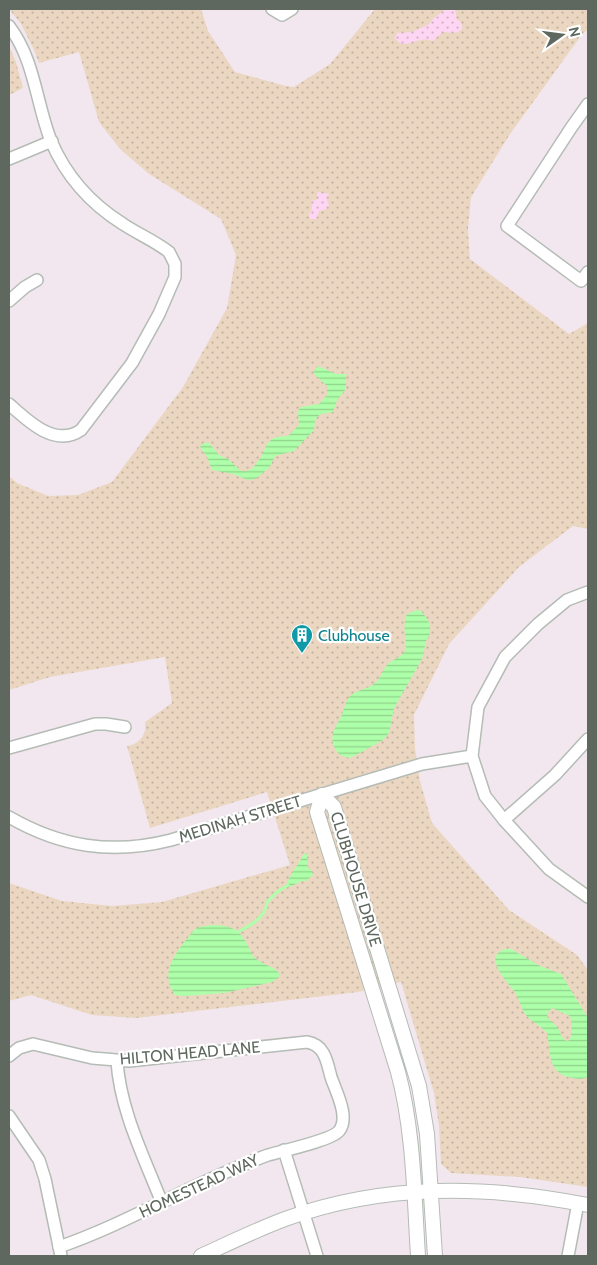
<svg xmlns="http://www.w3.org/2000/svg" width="597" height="1265" font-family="Cabin,sans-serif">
	<defs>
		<pattern id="grass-dots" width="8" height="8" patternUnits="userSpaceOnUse" patternTransform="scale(1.25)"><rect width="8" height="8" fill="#ebd7c1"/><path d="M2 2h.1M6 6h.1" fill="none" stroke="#c2b2a0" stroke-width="1.8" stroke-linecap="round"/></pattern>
		<pattern id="sand-dots" width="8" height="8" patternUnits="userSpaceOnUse" patternTransform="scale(1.25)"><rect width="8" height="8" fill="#fed5f2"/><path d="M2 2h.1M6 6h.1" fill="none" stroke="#d1b1c7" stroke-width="1.8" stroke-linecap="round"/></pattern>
		<pattern id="water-rules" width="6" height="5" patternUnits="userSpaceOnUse" patternTransform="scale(1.25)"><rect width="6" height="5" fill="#adffa9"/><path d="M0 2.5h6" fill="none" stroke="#90d28d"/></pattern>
	</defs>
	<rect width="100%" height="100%" fill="#f2e7ee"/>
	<!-- grass -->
	<g fill="url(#grass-dots)">
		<path d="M 9,9 L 201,9 L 208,31 L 235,72 L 286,86 L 294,87 L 330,64 L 375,9 L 588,9 L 588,30 L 583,33 L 510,134 L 471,197 L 468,230 L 470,259 L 569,334 L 588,323 L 588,529 L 573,526 L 519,567 L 449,644 L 414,715 L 415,748 L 420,781 L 432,823 L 509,910 L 577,955 L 588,970 L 588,1187 L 520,1177 L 451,1173 L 441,1164 L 439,1126 L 434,1093 L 401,982 L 358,992 L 136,1018 L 92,1015 L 31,995 L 9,1001 L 9,883 L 62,901 L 112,906 L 162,902 L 290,865 L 267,792 L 150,828 L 127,746 C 139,744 147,735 145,722 L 172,703 L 165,657 L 50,677 L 9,690 L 9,476 L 17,483 L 48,496 L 78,495 L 112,482 L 183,387 L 227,308 L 236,255 L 221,219 L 149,174 L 120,149 L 99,122 L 79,52 L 39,63 L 34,50 L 21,24 Z"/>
		<path d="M 9,46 L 16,62 L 23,88 L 9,95 Z"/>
	</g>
	<!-- sand -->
	<g fill="url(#sand-dots)">
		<path d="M 446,9 L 455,9 L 457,19 L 462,24 L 462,29 C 457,35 451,32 443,32 L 433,41 C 429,40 425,39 421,40 C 411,42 402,49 395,38 L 397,33 L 412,32 L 428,25 L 434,18 Z"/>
		<path d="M 318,192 L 329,194 L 327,200 L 329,205 L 327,209 L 319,211 L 317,219 L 310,219 L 309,215 L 312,209 L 312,201 L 318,199 L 317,195 Z"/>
	</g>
	<!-- water -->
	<g fill="url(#water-rules)" fill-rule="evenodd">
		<path d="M 318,366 L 336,374 L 346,374 L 346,389 L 337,400 L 333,412 L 321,414 L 318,416 L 315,420 L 314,430 L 294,451 L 275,456 L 269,468 L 255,479 L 248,480 L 233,474 L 212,470 L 207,457 L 200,447 L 204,443 L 209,443 L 220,456 L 228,459 L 241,471 L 247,471 L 252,469 L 261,457 L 267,444 L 272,439 L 277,437 L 288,436 L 299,425 L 298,411 L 301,407 L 319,404 L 327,395 L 327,386 L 313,373 Z"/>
		<path d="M 417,610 L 421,611 L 428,620 L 430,626 L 430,634 L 426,641 L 422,659 L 394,708 L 389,733 L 383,740 L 358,754 L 349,758 L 340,755 C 327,741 333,731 341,717 C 344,710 345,702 350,696 C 358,689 366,690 374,684 C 381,679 382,671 387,665 C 392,659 401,658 405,651 C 409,646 401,627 407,614 Z"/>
		<path d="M 307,853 L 308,868 L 312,871 L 313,875 L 306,881 L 301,881 L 290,887 L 287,883 C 291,873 299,864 303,855 Z"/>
		<path d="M 211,925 C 229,925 239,928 247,944 C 250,949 251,955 255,958 C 263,965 272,965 279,973 L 279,977 L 272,982 L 224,993 L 185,996 L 175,995 C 157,971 180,948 194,930 L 199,927 Z"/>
		<path d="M 505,949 L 511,949 L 540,966 L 561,974 L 588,1018 L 588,1077 C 581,1080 576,1079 568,1077 C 547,1071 551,1051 547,1033 C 541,1026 533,1023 526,1015 C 521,1009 520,1001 516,994 C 509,983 481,957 505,949 ZM 552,1008 L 570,1016 C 572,1023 572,1033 570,1040 L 566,1041 C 561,1037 561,1035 559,1030 C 557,1026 551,1021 547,1017 L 548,1012 Z"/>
	</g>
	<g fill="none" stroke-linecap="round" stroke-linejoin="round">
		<!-- stream -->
		<path stroke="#adffa9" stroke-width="3" d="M 238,932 C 251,925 266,917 267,902 L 277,892 L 288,885"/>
		<!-- minor casing -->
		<g stroke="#b4bcb5" stroke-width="14">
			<g id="minor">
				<path d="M 272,9 L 282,15 L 292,9"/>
				<path d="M 9,26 C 35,60 36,103 51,141 C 66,176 91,204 123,224 C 138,234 155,241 169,252 L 175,264 L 175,277 L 159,314 L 132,363 L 81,430 C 55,448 28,421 9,404"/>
				<path d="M 588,104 L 571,128 L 507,226 L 581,281 L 588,272"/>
				<path d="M 9,159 L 52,141"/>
				<path d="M 9,301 L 25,287 L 37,280"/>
				<path d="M 588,592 L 567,600 L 538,624 L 505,657 L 478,707 L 472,756 L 485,796 L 504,820 L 549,869 L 588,897"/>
				<path d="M 9,748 L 95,724 L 106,724 L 125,727"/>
				<path d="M 9,817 C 61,847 112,855 171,840 L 422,764 L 472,756"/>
				<path d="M 504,820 L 555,775 L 588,739"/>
				<path d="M 9,1056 L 19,1048 L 33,1044 L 92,1058 L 129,1061 L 307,1042 C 325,1045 327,1062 331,1077 C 336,1092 350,1117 339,1131 C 332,1140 282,1151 268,1155 C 196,1181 131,1222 59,1247"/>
				<path d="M 117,1061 C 120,1110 144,1157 162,1203"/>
				<path d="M 9,1116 L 39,1160 L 45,1179 L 61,1256"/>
				<path d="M 284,1150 L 317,1256"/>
				<path d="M 568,1256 L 578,1203"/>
			</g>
		</g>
		<!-- tertiary casing -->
		<g stroke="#b4bcb5" stroke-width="16">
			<g id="tertiary">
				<path d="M 201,1256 C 229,1243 256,1230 285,1219 C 385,1183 485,1185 588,1205"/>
				<path d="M 418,1256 C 414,1195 414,1132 398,1072 L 317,812 L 322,795 L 334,807 L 419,1086 L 427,1134 L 435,1256"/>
			</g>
		</g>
		<!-- minor -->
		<use href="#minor" stroke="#fff" stroke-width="11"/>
		<!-- tertiary -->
		<use href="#tertiary" stroke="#fff" stroke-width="14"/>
	</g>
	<!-- icons -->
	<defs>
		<g id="building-pin" transform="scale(1.125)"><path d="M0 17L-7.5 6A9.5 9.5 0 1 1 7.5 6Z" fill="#0f9aa8" stroke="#fff"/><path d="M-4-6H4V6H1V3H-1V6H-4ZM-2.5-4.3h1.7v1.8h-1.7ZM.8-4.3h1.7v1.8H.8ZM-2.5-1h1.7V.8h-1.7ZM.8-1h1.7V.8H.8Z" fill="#fff"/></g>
	</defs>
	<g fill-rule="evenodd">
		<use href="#building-pin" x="302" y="635"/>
	</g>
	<g text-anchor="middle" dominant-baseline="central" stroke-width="4.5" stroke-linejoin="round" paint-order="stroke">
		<!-- culture labels -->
		<g font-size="16" fill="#0d838f" stroke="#fff" text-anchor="start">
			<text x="318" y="635">Clubhouse</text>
		</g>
		<!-- street labels -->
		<g font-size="16" fill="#5e685f" stroke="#fff">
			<text transform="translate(240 819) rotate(-17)">MEDINAH STREET</text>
			<text transform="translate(356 879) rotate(73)">CLUBHOUSE DRIVE</text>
			<text transform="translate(190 1053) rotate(-5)">HILTON HEAD LANE</text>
			<text transform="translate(199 1186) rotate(-25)">HOMESTEAD WAY</text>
		</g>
	</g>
	<!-- border -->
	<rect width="597" height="1265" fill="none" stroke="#5e685f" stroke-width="20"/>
	<!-- north arrow -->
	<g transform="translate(562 35) rotate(76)" stroke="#ffffff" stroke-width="4" paint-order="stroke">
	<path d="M0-4L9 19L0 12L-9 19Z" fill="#5e685f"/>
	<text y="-8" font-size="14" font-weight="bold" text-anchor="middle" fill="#5e685f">N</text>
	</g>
</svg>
